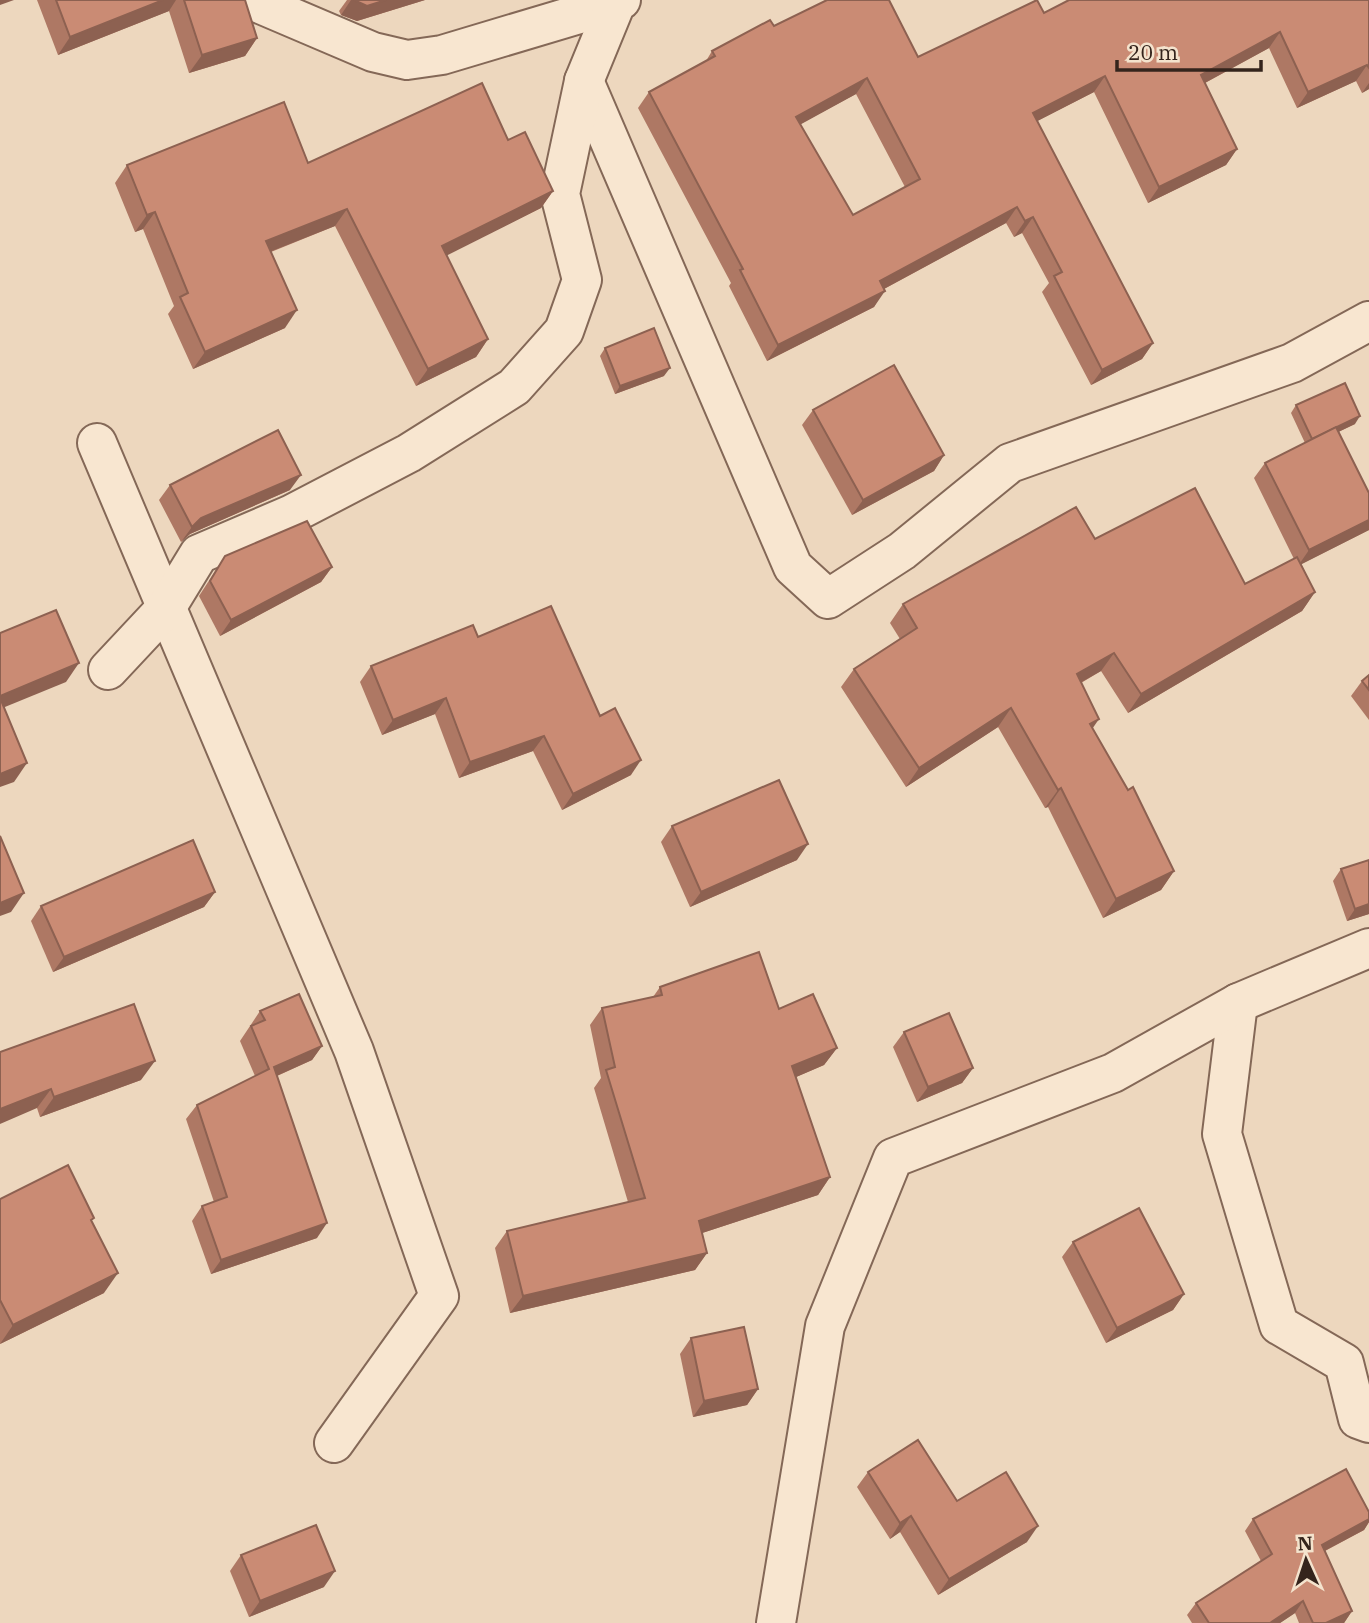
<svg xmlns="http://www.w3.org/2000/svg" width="1369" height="1623" font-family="'IBM Plex Serif',serif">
	<rect width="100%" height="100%" fill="#edd7be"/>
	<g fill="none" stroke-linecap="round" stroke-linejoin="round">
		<!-- street casing -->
		<g stroke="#846857" stroke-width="42">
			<g id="street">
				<path d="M 251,0 L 373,52 L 407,60 L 442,55 L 616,3"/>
				<path d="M 584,81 L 793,567 L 828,599 L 902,551 L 1010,463 L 1292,363 L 1369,321"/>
				<path d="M 97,443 L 354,1051 L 439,1296 L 334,1443"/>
				<path d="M 108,670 L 166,608 L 199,554 L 290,515 L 409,453 L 514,387 L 564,331 L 582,280 L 560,194 L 584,81 L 616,3 L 621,0"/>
				<path d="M 1238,1003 L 1222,1134 L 1279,1325 L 1344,1363 L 1358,1419 L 1369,1423"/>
				<path d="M 776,1623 L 825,1326 L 893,1158 L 1113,1073 L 1238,1003 L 1369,948"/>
			</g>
		</g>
		<!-- street -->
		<use href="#street" stroke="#f8e6d0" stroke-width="38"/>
	</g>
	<!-- wall -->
	<g fill="#ae7864" fill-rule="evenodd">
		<path d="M 37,0 L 245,0 L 257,38 L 245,56 L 189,73 L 169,11 L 58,55 Z"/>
		<path d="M 347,0 L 425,0 L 357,21 L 341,15 L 339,11 Z"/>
		<path d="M 1369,0 L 1369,89 L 1362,93 L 1356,81 L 1297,108 L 1269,48 L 1205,83 L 1237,149 L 1226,165 L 1148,203 L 1094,92 L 1037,121 L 1153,343 L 1142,359 L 1091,385 L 1042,292 L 1049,283 L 1022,233 L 1014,237 L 1006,223 L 884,289 L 874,307 L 767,361 L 729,286 L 731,283 L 638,108 L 649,92 L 706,61 L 712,51 L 774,26 L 918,57 L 1044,13 ZM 856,94 L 905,187 L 853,215 L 800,124 Z"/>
		<path d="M 508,140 L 553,191 L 541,208 L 446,255 L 488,339 L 476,357 L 416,386 L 335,226 L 271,252 L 285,328 L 193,369 L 168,314 L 174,306 L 143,229 L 135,232 L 115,183 L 127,165 L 308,163 Z"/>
		<path d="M 605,348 L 664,376 L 615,394 L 600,356 Z"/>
		<path d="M 1296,405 L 1355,424 L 1338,432 L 1369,520 L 1369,530 L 1301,564 L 1315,592 L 1302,611 L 1128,713 L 1101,671 L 1081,683 L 1092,728 L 1174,871 L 1161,890 L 1103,918 L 1048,807 L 1045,808 L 998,727 L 906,787 L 841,687 L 854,669 L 900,639 L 890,623 L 903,604 L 1095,539 L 1245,584 L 1294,559 L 1254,478 L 1265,463 L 1305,443 L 1291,413 Z"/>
		<path d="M 813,410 L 944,455 L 934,471 L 852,515 L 802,425 Z"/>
		<path d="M 170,485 L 290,490 L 190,534 L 181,542 L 159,500 Z"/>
		<path d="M 225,556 L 332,567 L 321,582 L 220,636 L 199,596 Z"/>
		<path d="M 478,637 L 600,716 L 631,775 L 562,810 L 533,751 L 459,778 L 435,714 L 382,735 L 360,682 L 371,666 Z"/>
		<path d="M 1369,675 L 1369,720 L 1351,696 L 1362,681 Z"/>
		<path d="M 672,826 L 797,860 L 690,907 L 661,842 Z"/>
		<path d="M 1369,860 L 1369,914 L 1347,921 L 1333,881 L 1341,869 Z"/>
		<path d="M 215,892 L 204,907 L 53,972 L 31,921 L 41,906 Z"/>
		<path d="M 660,987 L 779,1009 L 837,1048 L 824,1065 L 796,1077 L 830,1177 L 818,1195 L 702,1233 L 707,1253 L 695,1270 L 510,1313 L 495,1248 L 507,1231 L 628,1202 L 594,1088 L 601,1078 L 590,1025 L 602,1008 L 653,997 Z"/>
		<path d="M 260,1011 L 322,1046 L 312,1060 L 277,1076 L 317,1238 L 211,1274 L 192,1221 L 202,1206 L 214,1202 L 186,1119 L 197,1105 L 255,1076 L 240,1041 Z"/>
		<path d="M 904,1032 L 973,1068 L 962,1083 L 917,1102 L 893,1047 Z"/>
		<path d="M 0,1052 L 141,1080 L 40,1117 L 37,1108 Z"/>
		<path d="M 0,1199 L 92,1222 L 104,1293 L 0,1344 Z"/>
		<path d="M 1073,1242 L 1184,1294 L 1173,1310 L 1106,1343 L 1062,1257 Z"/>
		<path d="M 691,1338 L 758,1389 L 747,1405 L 693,1417 L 680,1354 Z"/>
		<path d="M 868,1472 L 957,1501 L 1027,1542 L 938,1595 L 900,1532 L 890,1539 L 857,1487 Z"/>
		<path d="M 1369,1512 L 1369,1522 L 1364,1530 L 1325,1551 L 1352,1611 L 1344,1623 L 1299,1623 L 1295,1613 L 1280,1623 L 1192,1623 L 1187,1615 L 1196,1603 L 1261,1561 L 1245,1531 L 1253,1519 Z"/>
		<path d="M 241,1555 L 324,1587 L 249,1617 L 230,1571 Z"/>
	</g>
	<!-- shaded-wall -->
	<g fill="#8d6151">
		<path d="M 0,0 L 14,0 L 0,5 Z"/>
		<path d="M 163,0 L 176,0 L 169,11 L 58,55 L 70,37 Z"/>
		<path d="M 351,0 L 425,0 L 357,21 L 341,15 Z"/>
		<path d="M 1280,32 L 1269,48 L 1190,91 L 1201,75 Z"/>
		<path d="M 257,38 L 245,56 L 189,73 L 202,55 Z"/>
		<path d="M 1367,65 L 1356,81 L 1297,108 L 1308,92 Z"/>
		<path d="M 1105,76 L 1094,92 L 1022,129 L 1033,113 Z"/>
		<path d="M 867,78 L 856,94 L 785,133 L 796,117 Z"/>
		<path d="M 1369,83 L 1369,89 L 1362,93 Z"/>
		<path d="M 1237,149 L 1226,165 L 1148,203 L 1159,187 Z"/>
		<path d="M 553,191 L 541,208 L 430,264 L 442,246 Z"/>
		<path d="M 1017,207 L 1006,223 L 869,297 L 880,281 Z"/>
		<path d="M 347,209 L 335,226 L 254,258 L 266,241 Z"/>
		<path d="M 155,212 L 143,229 L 135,232 L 147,215 Z"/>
		<path d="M 1033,217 L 1022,233 L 1014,237 L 1025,221 Z"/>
		<path d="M 885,291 L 874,307 L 767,361 L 778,345 Z"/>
		<path d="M 297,310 L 285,328 L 193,369 L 205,352 Z"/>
		<path d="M 488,339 L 476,357 L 416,386 L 428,369 Z"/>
		<path d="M 1153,343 L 1142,359 L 1091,385 L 1102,370 Z"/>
		<path d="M 670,368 L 664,376 L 615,394 L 620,386 Z"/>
		<path d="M 1360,416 L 1355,424 L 1307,447 L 1312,439 Z"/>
		<path d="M 944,455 L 934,471 L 852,515 L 863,500 Z"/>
		<path d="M 301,475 L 290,490 L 190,534 L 181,542 L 192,527 L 201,518 Z"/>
		<path d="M 1369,520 L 1369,530 L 1298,566 L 1309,550 Z"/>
		<path d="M 332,567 L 321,582 L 220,636 L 231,620 Z"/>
		<path d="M 1315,592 L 1302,611 L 1128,713 L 1141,694 Z"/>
		<path d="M 1114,653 L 1101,671 L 1064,692 L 1077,674 Z"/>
		<path d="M 79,663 L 66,682 L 0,709 L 0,696 Z"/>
		<path d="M 446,698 L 435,714 L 382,735 L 393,720 Z"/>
		<path d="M 1011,708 L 998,727 L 906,787 L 919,768 Z"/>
		<path d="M 1099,719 L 1086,738 L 1090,724 Z"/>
		<path d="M 544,736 L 533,751 L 459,778 L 470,762 Z"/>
		<path d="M 641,760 L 631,775 L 562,810 L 573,794 Z"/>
		<path d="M 27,763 L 14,782 L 0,787 L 0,774 Z"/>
		<path d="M 1061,788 L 1048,807 L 1045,808 L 1058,790 Z"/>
		<path d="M 808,844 L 797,860 L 690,907 L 701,892 Z"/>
		<path d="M 1174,871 L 1161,890 L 1103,918 L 1116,899 Z"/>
		<path d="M 215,892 L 204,907 L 53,972 L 64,957 Z"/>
		<path d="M 24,893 L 11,912 L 0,916 L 0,903 Z"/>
		<path d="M 1369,904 L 1369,914 L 1347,921 L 1355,909 Z"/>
		<path d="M 322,1046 L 312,1060 L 263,1082 L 274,1067 Z"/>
		<path d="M 837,1048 L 824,1065 L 780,1084 L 792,1066 Z"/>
		<path d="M 155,1061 L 141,1080 L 40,1117 L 54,1097 Z"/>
		<path d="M 973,1068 L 962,1083 L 917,1102 L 928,1087 Z"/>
		<path d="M 51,1089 L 37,1108 L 0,1124 L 0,1109 Z"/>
		<path d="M 830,1177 L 818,1195 L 687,1238 L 699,1221 Z"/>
		<path d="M 327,1223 L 317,1238 L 211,1274 L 221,1260 Z"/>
		<path d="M 707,1253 L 695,1270 L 510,1313 L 523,1296 Z"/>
		<path d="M 118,1273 L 104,1293 L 0,1344 L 13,1325 Z"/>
		<path d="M 1184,1294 L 1173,1310 L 1106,1343 L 1117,1328 Z"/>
		<path d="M 758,1389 L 747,1405 L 693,1417 L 704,1401 Z"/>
		<path d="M 911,1516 L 900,1532 L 890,1539 L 900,1523 Z"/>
		<path d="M 1369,1519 L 1369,1522 L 1364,1530 L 1313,1557 L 1322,1545 Z"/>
		<path d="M 1038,1526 L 1027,1542 L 938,1595 L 949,1579 Z"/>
		<path d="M 335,1571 L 324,1587 L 249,1617 L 260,1601 Z"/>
		<path d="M 1303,1601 L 1295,1613 L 1280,1623 L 1270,1623 Z"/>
		<path d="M 1352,1611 L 1344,1623 L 1326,1623 Z"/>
	</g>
	<!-- building -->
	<g fill="#ca8b74" stroke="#8d6151" stroke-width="2" fill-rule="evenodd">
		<path d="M 56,0 L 163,0 L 70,37 Z"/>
		<path d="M 184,0 L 245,0 L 257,38 L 202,55 Z"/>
		<path d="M 354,0 L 386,0 L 367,6 Z"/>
		<path d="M 827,0 L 889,0 L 918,57 L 1037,0 L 1044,13 L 1069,0 L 1369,0 L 1369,68 L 1367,65 L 1308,92 L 1280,32 L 1201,75 L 1237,149 L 1159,187 L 1105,76 L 1033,113 L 1153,343 L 1102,370 L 1054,276 L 1062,272 L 1033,217 L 1025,221 L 1017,207 L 880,281 L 885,291 L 778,345 L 740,270 L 743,269 L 649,92 L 715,56 L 712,51 L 770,20 L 774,26 ZM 867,78 L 920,179 L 853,215 L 796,117 Z"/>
		<path d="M 482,83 L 508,140 L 525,132 L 553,191 L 442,246 L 488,339 L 428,369 L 347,209 L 266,241 L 297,310 L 205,352 L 180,297 L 188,293 L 155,212 L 147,215 L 127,165 L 284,102 L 308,163 Z"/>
		<path d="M 654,328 L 670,368 L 620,386 L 605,348 Z"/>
		<path d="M 894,365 L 944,455 L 863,500 L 813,410 Z"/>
		<path d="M 1345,383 L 1360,416 L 1312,439 L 1296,405 Z"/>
		<path d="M 1336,427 L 1369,493 L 1369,520 L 1309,550 L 1265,463 Z"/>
		<path d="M 278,430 L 301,475 L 201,518 L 192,527 L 170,485 Z"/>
		<path d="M 1195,488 L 1245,584 L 1297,557 L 1315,592 L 1141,694 L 1114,653 L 1077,674 L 1099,719 L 1090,724 L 1128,790 L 1133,787 L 1174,871 L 1116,899 L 1061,788 L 1058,790 L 1011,708 L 919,768 L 854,669 L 917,628 L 903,604 L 1076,507 L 1095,539 Z"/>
		<path d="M 307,521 L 332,567 L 231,620 L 210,581 L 225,556 Z"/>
		<path d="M 551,606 L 600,716 L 615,708 L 641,760 L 573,794 L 544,736 L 470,762 L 446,698 L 393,720 L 371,666 L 473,625 L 478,637 Z"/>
		<path d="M 56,610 L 79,663 L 0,696 L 0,633 Z"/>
		<path d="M 1369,675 L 1369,690 L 1362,681 Z"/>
		<path d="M 0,698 L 27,763 L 0,774 Z"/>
		<path d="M 779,780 L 808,844 L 701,892 L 672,826 Z"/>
		<path d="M 0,836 L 24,893 L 0,903 Z"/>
		<path d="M 193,840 L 215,892 L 64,957 L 41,906 Z"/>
		<path d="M 1369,860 L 1369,904 L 1355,909 L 1341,869 Z"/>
		<path d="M 759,952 L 779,1009 L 813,994 L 837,1048 L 792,1066 L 830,1177 L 699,1221 L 707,1253 L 523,1296 L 507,1231 L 645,1198 L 606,1070 L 615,1067 L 602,1008 L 662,995 L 660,987 Z"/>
		<path d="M 299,994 L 322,1046 L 274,1067 L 327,1223 L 221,1260 L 202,1206 L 227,1197 L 197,1105 L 269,1069 L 251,1026 L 265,1020 L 260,1011 Z"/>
		<path d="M 134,1004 L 155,1061 L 54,1097 L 51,1089 L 0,1109 L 0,1052 Z"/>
		<path d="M 949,1013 L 973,1068 L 928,1087 L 904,1032 Z"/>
		<path d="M 68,1165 L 94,1218 L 91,1220 L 118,1273 L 13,1325 L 0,1300 L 0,1199 Z"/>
		<path d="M 1139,1208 L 1184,1294 L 1117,1328 L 1073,1242 Z"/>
		<path d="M 744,1327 L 758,1389 L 704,1401 L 691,1338 Z"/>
		<path d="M 918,1440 L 957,1501 L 1006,1472 L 1038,1526 L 949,1579 L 911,1516 L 900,1523 L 868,1472 Z"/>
		<path d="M 1346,1469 L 1369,1512 L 1369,1519 L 1322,1545 L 1352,1611 L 1326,1623 L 1313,1623 L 1303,1601 L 1270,1623 L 1209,1623 L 1196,1603 L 1272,1554 L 1253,1519 Z"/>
		<path d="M 316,1525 L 335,1571 L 260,1601 L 241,1555 Z"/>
	</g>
	<!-- north arrow -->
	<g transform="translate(1306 1560) rotate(357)" stroke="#f4e3cd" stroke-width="5" paint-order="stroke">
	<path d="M0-5L12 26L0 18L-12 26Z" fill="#34241c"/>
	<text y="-10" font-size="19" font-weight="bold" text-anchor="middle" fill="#34241c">N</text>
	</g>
	<!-- scale -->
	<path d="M1117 60v10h144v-10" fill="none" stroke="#34241c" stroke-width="3.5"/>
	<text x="1128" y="60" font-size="21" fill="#34241c" stroke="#f4e3cd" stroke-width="5" paint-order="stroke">20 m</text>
</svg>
